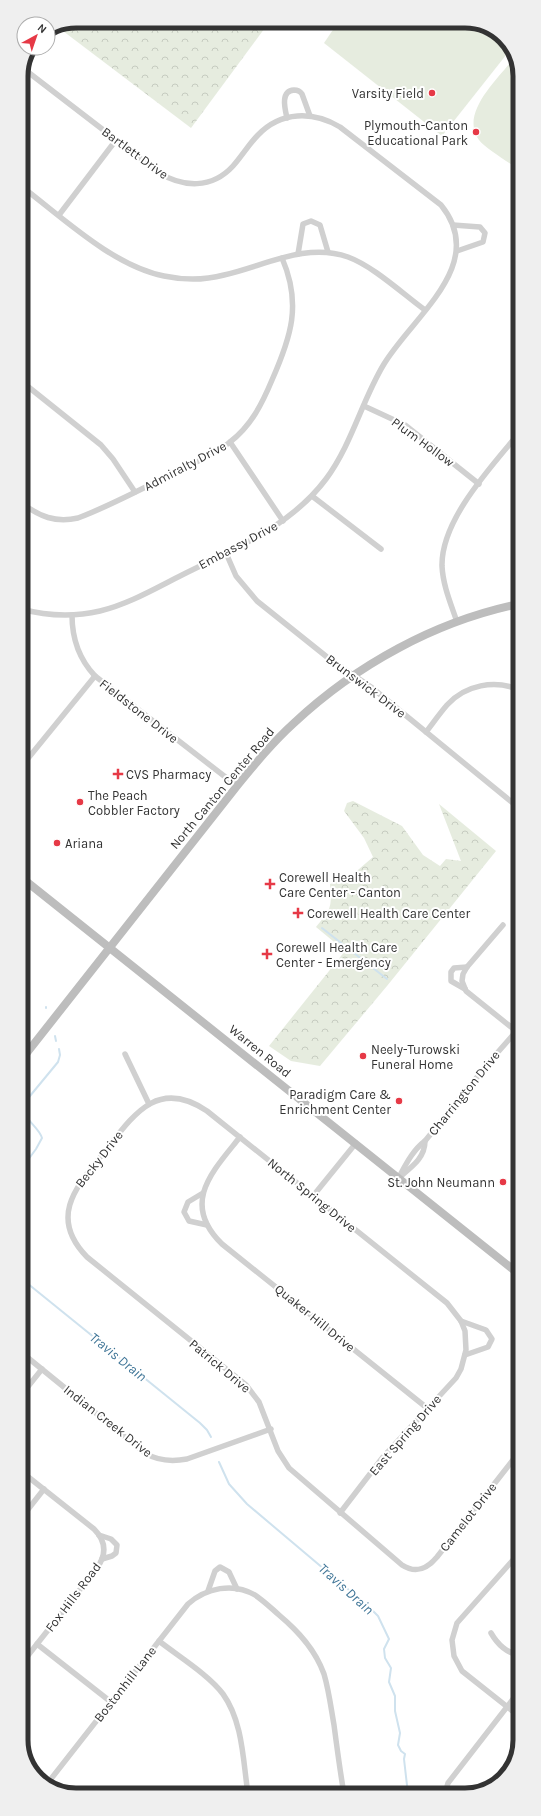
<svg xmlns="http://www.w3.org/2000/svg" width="541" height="1816" font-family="Karla,sans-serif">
	<defs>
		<pattern id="forest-crowns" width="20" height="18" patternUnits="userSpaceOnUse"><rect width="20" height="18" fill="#e6ecdf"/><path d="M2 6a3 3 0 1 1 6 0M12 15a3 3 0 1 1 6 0" fill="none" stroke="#c6cbc0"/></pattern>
	</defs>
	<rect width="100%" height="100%" fill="#fff"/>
	<!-- forest -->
	<g fill="url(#forest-crowns)">
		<path d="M 77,21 L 270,21 L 191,128 L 59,28 Z"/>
		<path d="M 353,801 L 402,826 L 423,855 L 440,866 L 446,859 L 461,861 L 439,804 L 496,851 L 387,986 L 320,1066 L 291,1061 L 269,1046 L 345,951 L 316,927 C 331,909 332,908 330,884 L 351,876 L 373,857 L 364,838 L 344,811 L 347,803 Z"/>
	</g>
	<!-- pitch -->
	<g fill="#e6ecdf">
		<path d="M 339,21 L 472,21 L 501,35 L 510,50 L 442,136 L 324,43 Z"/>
		<path d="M 514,58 L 519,65 L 519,170 C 509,162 486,149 479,140 C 459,113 499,78 514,58 Z"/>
	</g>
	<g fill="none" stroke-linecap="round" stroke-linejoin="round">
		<!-- stream -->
		<g stroke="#cfe2ee" stroke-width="2">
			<path d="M 322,928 L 387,979"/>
			<path d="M 46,1007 L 46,1008"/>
			<path d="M 55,1036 L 56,1041"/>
			<path d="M 22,1168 L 36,1149 L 42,1138 C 38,1125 20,1119 25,1102 L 58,1062 L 60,1055 L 59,1049"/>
			<path d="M 22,1279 L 200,1423 L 207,1430 L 211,1437"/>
			<path d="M 219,1462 L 229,1484 L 247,1504 L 369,1607 L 378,1616 L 389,1639 L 384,1649 L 385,1658 L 391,1668 L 389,1682 L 395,1696 L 395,1711 L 400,1733 L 398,1745 L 401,1751 L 405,1754 L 404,1759 L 408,1794"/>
		</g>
		<!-- minor -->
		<g stroke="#d0d0d0" stroke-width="5.5">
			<path d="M 287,118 C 285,109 280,91 294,90 C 297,90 300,91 302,94 L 310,116"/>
			<path d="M 21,186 C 62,217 113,266 164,276 C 183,280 205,280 224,275 C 264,266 306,242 348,257 C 373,266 403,294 425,310"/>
			<path d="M 59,215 L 116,140"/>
			<path d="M 453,225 L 480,227 L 485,233 L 483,242 L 457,251"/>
			<path d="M 298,254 L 303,224 L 311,221 L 320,225 L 328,252"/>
			<path d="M 21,381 L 101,445 L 113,459 L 135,492"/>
			<path d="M 364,406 L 405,425 L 479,484"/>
			<path d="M 230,442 L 283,521"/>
			<path d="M 312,496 L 381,549"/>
			<path d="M 21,502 C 39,517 56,523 78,518 C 110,506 141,489 172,474 C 191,464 213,456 230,442 C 251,426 262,404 272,380 C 291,337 302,304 282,258"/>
			<path d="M 226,553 L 236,576 L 257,601 L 327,657 L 371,687 L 519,808"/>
			<path d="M 21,609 C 47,616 74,617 100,611 C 129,604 156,588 182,575 C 234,549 290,527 326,479 C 352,444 362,400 384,364 C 413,316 489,264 441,205 L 340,127 C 313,111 281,111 258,135 C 249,144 242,156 233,166 C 212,189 183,188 158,172 L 24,69"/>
			<path d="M 72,615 C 72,638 79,659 95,676 L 237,786"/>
			<path d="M 457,622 C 451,604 443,586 442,566 C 441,520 491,467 519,433"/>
			<path d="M 426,732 C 433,723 440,713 447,705 C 465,685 495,679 519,690"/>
			<path d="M 21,767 L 95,676"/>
			<path d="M 503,925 L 467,967 L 463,974 L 462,981 L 466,991 L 516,1031"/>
			<path d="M 465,989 L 451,981 L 451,972 L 454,968 L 467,967"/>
			<path d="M 22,1048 L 27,1052"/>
			<path d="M 125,1054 L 149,1104"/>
			<path d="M 240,1137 C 213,1171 180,1203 222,1244 L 427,1408"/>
			<path d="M 402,1175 C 413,1166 425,1157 425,1141"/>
			<path d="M 399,1177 C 406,1164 413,1150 425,1141 L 491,1060 L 520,1027"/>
			<path d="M 203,1193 L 188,1202 L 184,1212 L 189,1221 L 207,1225"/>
			<path d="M 313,1196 L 356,1143"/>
			<path d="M 461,1321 L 486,1330 L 492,1339 L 488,1347 L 465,1355"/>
			<path d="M 22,1353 L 145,1453 C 158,1461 171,1462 187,1459 L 271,1429"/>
			<path d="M 22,1394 L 42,1369"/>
			<path d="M 22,1472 L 94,1529 C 106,1541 107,1554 97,1568 L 22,1663"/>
			<path d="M 340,1513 L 383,1457 L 456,1378 L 461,1369 L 466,1350 L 465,1331 L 461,1321 L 447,1303 L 207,1111 C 158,1078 134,1114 106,1150 C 78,1185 47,1216 87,1257 L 246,1385 L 259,1402 L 278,1451 L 289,1468 L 402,1565 C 416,1574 427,1569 437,1557 L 520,1451"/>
			<path d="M 22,1517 L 44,1489"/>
			<path d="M 99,1535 L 111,1539 L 117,1545 L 116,1553 L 112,1556 L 102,1559"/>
			<path d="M 520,1552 L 457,1623 L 452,1640 L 454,1656 L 462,1671 L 520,1717"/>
			<path d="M 208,1591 L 215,1571 L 220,1567 L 229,1572 L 237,1589"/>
			<path d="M 491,1633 C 498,1645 506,1652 520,1656"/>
			<path d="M 159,1641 C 178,1656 209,1675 223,1694 C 243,1722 243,1761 248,1794"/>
			<path d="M 37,1644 L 111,1702"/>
			<path d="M 47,1784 L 188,1604 C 206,1588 233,1582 255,1595 C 264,1601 271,1608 279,1615 C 298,1631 315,1649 324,1674 C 329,1691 331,1708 334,1725 C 337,1748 340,1771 344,1794"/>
			<path d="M 448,1794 L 446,1790 L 448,1783 L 520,1690"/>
		</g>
		<!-- secondary -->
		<g stroke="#bdbdbd" stroke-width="8">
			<path d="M 22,878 L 520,1275"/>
			<path d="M 22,1059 L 237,786 C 255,764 273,742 294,723 C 356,665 436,621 519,604"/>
		</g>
	</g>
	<!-- markers -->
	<g fill="#e63946" stroke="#fff" stroke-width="1.5">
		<circle cx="432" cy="93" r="4"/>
		<circle cx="476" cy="132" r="4"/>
		<path d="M116 768h4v4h4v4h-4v4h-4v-4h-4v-4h4z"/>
		<circle cx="80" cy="802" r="4"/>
		<circle cx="57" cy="843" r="4"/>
		<path d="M268 878h4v4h4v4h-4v4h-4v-4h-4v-4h4z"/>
		<path d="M296 907h4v4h4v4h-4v4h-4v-4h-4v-4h4z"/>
		<path d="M265 948h4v4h4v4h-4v4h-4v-4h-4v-4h4z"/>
		<circle cx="363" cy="1056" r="4"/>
		<circle cx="399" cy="1101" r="4"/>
		<circle cx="503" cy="1182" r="4"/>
	</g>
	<g text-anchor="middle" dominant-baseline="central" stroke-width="4" stroke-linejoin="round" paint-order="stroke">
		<!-- poi labels -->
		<g font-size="13" fill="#333" stroke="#fff" text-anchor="start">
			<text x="424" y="93" text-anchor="end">Varsity Field</text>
			<text x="468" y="125" text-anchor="end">Plymouth-Canton<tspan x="468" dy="15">Educational Park</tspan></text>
			<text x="126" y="774">CVS Pharmacy</text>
			<text x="88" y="795">The Peach<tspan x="88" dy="15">Cobbler Factory</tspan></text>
			<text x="65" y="843">Ariana</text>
			<text x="279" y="877">Corewell Health<tspan x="279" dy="15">Care Center - Canton</tspan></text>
			<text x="307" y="913">Corewell Health Care Center</text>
			<text x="276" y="947">Corewell Health Care<tspan x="276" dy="15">Center - Emergency</tspan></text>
			<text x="371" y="1049">Neely-Turowski<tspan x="371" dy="15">Funeral Home</tspan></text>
			<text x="391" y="1094" text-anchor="end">Paradigm Care &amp;<tspan x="391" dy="15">Enrichment Center</tspan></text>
			<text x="495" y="1182" text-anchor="end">St. John Neumann</text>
		</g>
		<!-- street labels -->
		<g font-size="13" fill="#333" stroke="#fff">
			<text transform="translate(135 153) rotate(36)">Bartlett Drive</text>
			<text transform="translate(423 442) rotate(36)">Plum Hollow</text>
			<text transform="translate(185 466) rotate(-28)">Admiralty Drive</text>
			<text transform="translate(238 545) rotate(-28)">Embassy Drive</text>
			<text transform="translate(366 686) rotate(37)">Brunswick Drive</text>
			<text transform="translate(139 711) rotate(38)">Fieldstone Drive</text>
			<text transform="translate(222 788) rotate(-50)">North Canton Center Road</text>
			<text transform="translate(260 1051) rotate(39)">Warren Road</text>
			<text transform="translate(464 1093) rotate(-51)">Charrington Drive</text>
			<text transform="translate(99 1159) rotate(-52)">Becky Drive</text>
			<text transform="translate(312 1195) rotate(39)">North Spring Drive</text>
			<text transform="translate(315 1318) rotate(39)">Quaker Hill Drive</text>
			<text transform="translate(220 1366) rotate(40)">Patrick Drive</text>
			<text transform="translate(108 1421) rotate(38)">Indian Creek Drive</text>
			<text transform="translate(405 1435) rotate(-49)">East Spring Drive</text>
			<text transform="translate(468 1517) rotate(-52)">Camelot Drive</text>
			<text transform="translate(73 1597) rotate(-53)">Fox Hills Road</text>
			<text transform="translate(125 1684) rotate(-52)">Bostonhill Lane</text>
		</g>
		<!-- water labels -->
		<g font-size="14" font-style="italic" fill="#3f7597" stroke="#fff">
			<text transform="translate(118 1357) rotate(39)">Travis Drain</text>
			<text transform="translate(346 1589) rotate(42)">Travis Drain</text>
		</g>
	</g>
	<!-- crop -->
	<path d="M0 0H541V1816H0ZM76 28H465A48 48 0 0 1 513 76V1740A48 48 0 0 1 465 1788H76A48 48 0 0 1 28 1740V76A48 48 0 0 1 76 28Z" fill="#efefef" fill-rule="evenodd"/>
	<path fill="none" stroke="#333" stroke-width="5" d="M76 28H465A48 48 0 0 1 513 76V1740A48 48 0 0 1 465 1788H76A48 48 0 0 1 28 1740V76A48 48 0 0 1 76 28Z"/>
	<!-- north arrow -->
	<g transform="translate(36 36) rotate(40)"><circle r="19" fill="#ffffff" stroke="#adadad"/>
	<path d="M0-3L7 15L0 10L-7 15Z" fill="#e63946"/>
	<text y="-6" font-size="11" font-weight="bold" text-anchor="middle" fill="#333333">N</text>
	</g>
</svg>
